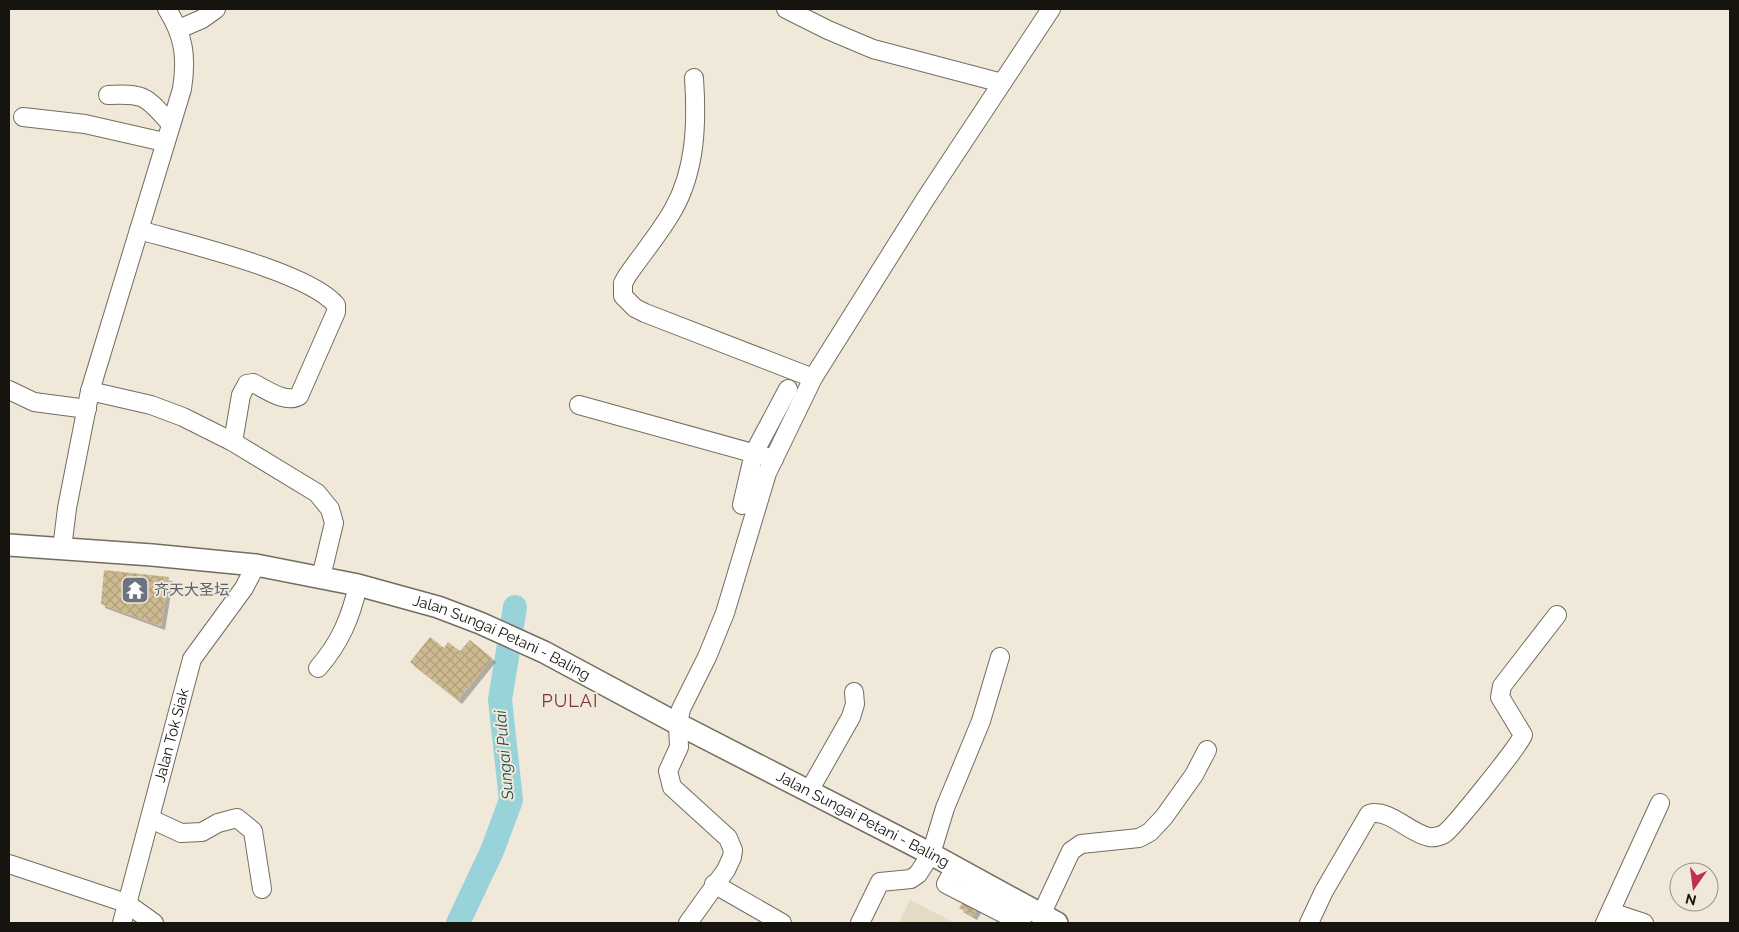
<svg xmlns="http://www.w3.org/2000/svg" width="1739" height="932" font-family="Raleway,'Noto Sans SC',sans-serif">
	<defs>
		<pattern id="building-cross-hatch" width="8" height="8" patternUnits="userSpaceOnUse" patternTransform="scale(1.25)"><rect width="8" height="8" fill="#ceba90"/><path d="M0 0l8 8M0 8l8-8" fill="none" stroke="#b09f7b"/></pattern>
		<filter id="shadow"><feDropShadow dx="4" dy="4" stdDeviation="0" flood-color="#0004"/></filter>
	</defs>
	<rect width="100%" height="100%" fill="#f0e9d9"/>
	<!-- education -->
	<path fill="#e4dbc5" d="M 910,900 L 955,923 L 899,923 Z"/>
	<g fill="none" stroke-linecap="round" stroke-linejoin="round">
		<!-- river -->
		<path stroke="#98d3d9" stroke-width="24" d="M 458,923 L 492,851 L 511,800 L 500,700 L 515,607"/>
	</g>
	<!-- building -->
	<g fill="url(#building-cross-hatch)" filter="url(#shadow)">
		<path d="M 104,570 L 169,577 L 161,626 L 101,604 Z"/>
		<path d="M 430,637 L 444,648 L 448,642 L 460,651 L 470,640 L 492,658 L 458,700 L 410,662 Z"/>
		<path d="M 963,902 L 977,909 L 973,916 L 959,908 Z"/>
	</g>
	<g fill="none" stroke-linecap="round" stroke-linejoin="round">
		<!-- minor casing -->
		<g stroke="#736d5f" stroke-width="20">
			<g id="minor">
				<path d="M 786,9 L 828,30 L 873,49 L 1002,83"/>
				<path d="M 179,29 L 202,19 L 216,9"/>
				<path d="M 694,78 C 697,122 696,170 673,210 C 660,233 642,254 627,276 L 623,283 L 623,296 L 635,308 L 645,313 L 813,378"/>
				<path d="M 108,95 C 146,93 146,97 170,123"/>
				<path d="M 23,117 L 85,124 L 164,142"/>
				<path d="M 139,230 C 184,243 309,272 336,305 L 336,312 L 299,396 C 285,404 266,389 253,383 L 247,384 L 241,395 L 233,442"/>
				<path d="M 9,390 L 34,402 L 87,409"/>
				<path d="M 90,391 L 151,405 L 183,417 L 233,442 L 317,493 L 330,509 L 334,523 L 321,577"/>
				<path d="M 579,405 L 774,459"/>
				<path d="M 742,505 L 754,453 L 788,389"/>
				<path d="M 62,549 L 67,508 L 90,391 L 182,89 C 187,57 184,36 167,9"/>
				<path d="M 318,668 C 340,643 351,617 358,585"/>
				<path d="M 809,791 L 851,717 L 855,704 L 854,692"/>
				<path d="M 151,819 L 181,833 L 202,832 L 218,823 L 237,818 L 253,831 L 262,889"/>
				<path d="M 9,864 L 126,903 L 154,923"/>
				<path d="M 955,868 L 946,884 L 1022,923"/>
				<path d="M 714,884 L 782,923"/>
				<path d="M 1611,912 L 1644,923"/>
				<path d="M 1041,915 L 1071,851 L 1081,844 L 1139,838 L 1150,832 L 1164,817 L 1194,775 L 1207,750"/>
				<path id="s1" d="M 122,923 L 192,659 L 244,588 L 256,565"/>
				<path d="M 688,923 L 726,870 L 732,857 L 733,850 L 728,838 L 672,787 L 668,771 L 679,747 L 678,724 L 681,709 L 707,657 L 725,613 L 767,473 L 813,378 L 926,198 L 1051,9"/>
				<path d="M 860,923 L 880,882 L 911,879 L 918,874 L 931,854 L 945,808 L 981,721 L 1000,657"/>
				<path d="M 1309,923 L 1324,891 L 1369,814 C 1389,808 1409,833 1429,837 C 1433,838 1440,836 1444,834 C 1453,828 1519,746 1523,735 L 1500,697 L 1502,686 L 1557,615"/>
				<path d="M 1605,923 L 1660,803"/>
			</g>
		</g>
		<!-- major casing -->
		<g stroke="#736d5f" stroke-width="24">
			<g id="major">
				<path id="s2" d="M 9,545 L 152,555 L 256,565 L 358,585 L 438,607 L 480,623 L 544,652 L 678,724 L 931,854 L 1057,923"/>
			</g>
		</g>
		<!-- minor -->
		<use href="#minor" stroke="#fff" stroke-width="18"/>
		<!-- major -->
		<use href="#major" stroke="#fff" stroke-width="21"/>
	</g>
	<!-- icons -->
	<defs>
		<g id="temple-square" transform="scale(1.4375)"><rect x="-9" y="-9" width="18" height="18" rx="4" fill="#6b7280" stroke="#f0e9d9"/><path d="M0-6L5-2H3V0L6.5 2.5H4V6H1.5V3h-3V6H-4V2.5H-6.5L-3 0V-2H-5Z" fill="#fff"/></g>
	</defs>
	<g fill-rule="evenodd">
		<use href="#temple-square" x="135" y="590"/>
	</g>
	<g text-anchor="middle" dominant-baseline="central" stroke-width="4" stroke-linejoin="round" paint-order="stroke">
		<!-- worship labels -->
		<g font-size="15" fill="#5b616d" stroke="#f0e9d9" text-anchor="start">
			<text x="154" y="590">齐天大圣坛</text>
		</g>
		<!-- street labels -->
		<g font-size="15" fill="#17140f" stroke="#f0e9d9">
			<text stroke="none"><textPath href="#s2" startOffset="505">Jalan Sungai Petani - Baling</textPath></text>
			<text stroke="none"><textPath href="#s1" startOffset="194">Jalan Tok Siak</textPath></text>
			<text stroke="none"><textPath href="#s2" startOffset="910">Jalan Sungai Petani - Baling</textPath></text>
		</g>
		<!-- water labels -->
		<g font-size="16" font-style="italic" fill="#184d52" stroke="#f0e9d9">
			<text transform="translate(504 755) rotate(-95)">Sungai Pulai</text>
		</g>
		<!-- quarter labels -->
		<g font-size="18" letter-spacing="1" fill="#7b3341" stroke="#f0e9d9">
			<text x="570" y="700">PULAI</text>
		</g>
	</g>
	<!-- border -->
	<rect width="1739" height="932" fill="none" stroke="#17140f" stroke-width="20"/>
	<!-- north arrow -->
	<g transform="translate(1694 887) rotate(194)"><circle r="24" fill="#f0e9d9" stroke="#999488"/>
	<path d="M0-4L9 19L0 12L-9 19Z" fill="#bf2f55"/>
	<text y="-8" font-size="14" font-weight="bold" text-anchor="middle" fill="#17140f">N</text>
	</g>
</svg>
